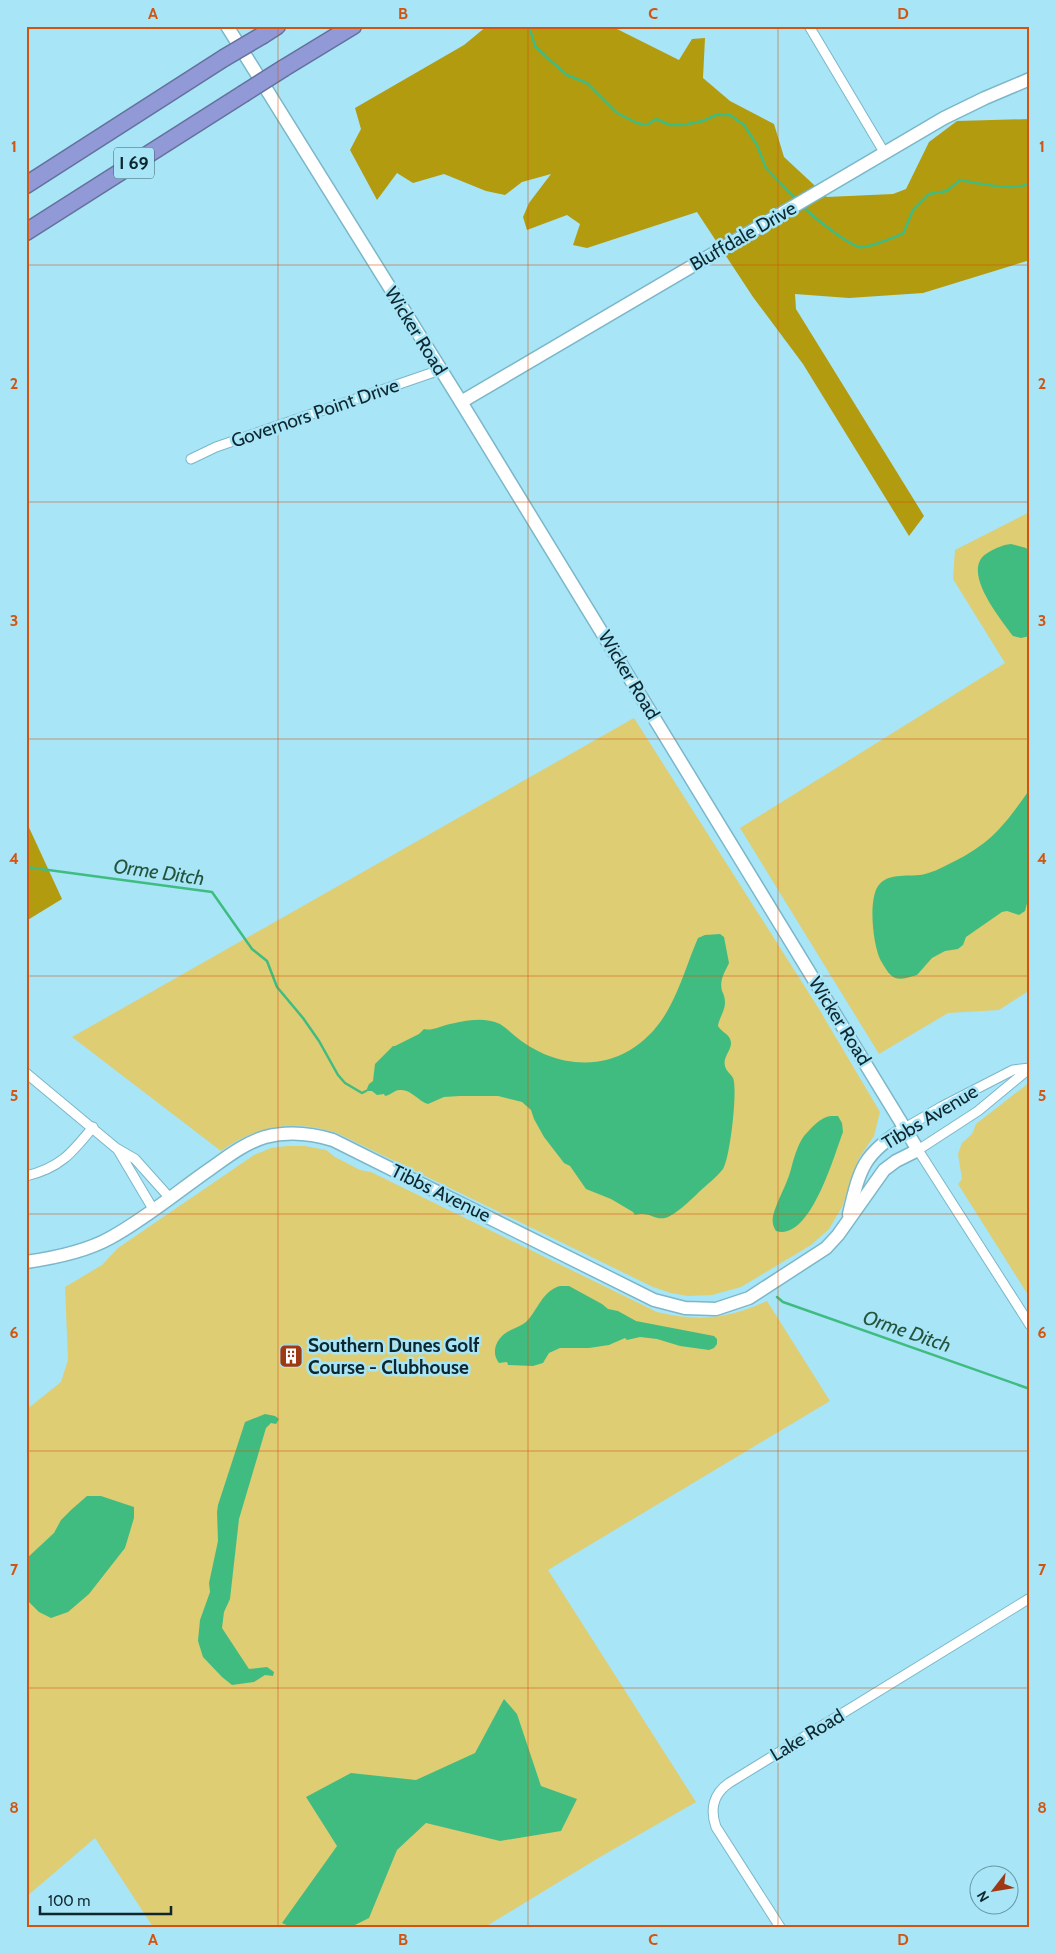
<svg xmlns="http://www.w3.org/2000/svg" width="1056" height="1953" font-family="Cabin,sans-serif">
	<rect width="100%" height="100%" fill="#a7e5f7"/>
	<!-- green -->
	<g fill="#dfcd73">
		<path d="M 1030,512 L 1030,990 L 999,1010 L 948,1013 L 879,1054 L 740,828 L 1005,663 L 953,579 L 955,550 Z"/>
		<path d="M 634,718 L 819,1009 L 880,1112 L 874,1136 L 859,1158 L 842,1207 L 829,1229 L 811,1245 L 741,1287 L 712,1295 L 688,1296 L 671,1293 L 653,1287 L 337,1133 C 294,1119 258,1125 221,1151 L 72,1037 Z"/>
		<path d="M 1030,1082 L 1030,1298 L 958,1184 L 962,1179 L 958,1154 L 962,1143 L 972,1134 L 976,1124 Z"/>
		<path d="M 287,1146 L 305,1146 L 326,1150 L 335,1157 L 360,1170 L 371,1172 L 657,1312 C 700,1322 727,1319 767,1301 L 830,1401 L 548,1570 L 696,1802 L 600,1857 L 485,1927 L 153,1927 L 95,1838 L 26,1897 L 26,1410 L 61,1382 L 68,1360 L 65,1287 L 102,1265 L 118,1248 L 254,1155 L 271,1148 Z"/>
	</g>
	<!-- forest -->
	<g fill="#b29b0e">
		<path d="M 487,26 L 616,26 L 617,29 L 679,60 L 692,39 L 705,38 L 703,78 L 730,101 L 774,124 L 784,157 L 827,197 L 893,194 L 906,189 L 929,142 L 957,121 L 1030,119 L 1030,260 L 923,293 L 849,298 L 795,294 L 796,309 L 924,516 L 909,536 L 803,364 L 753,297 L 697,212 L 587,248 L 573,245 L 580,224 L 567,215 L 527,230 L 523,217 L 529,203 L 551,174 L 522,182 L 505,195 L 486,191 L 444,174 L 413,183 L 397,173 L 377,200 L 350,150 L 361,129 L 355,108 L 464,45 Z"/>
		<path d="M 26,821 L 62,899 L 26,921 Z"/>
	</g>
	<!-- water -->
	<g fill="#41bc81">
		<path d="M 1011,544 L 1026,548 L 1030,552 L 1030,636 L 1021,638 L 1013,636 C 1000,618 958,568 989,552 C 996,548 1002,545 1011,544 Z"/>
		<path d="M 1030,789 L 1030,892 L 1025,911 L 1019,915 L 1007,911 L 1002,912 L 966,937 L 963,945 L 958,949 L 945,951 L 932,958 L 917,975 C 895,982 892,980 881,961 C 873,946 868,901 878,886 C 889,871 910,878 925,874 C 934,872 945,866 953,862 C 993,842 1005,824 1030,789 Z"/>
		<path d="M 720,934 L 724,937 L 729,963 C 725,972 719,980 722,991 C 724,995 725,998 725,1003 C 725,1011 719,1018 718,1026 C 721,1031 726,1033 729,1037 C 736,1048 722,1055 725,1066 C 726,1071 731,1074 733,1078 C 738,1089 730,1159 723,1169 C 716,1178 706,1185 698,1193 C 691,1200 674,1216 665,1218 C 654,1220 649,1211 635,1215 L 633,1212 L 611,1199 L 586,1189 L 570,1166 L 564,1163 L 544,1137 L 534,1119 L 531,1110 L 522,1102 L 498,1096 L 460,1096 L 444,1097 L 428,1104 C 418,1101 411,1089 400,1090 C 394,1090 391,1095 385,1096 L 384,1094 L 377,1095 L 372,1091 L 366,1091 L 369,1084 L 373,1081 L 375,1064 L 393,1046 L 395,1046 L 419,1034 L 424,1029 C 432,1031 438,1027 446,1025 C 463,1021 483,1016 500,1024 C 505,1027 510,1032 515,1036 C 523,1043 533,1049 544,1054 C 595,1075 643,1056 669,1008 C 681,986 688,961 698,938 L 705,935 Z"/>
		<path d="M 831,1116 L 838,1116 L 842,1123 L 843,1132 C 834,1156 810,1242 776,1231 C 773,1226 772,1222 773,1216 C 777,1200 787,1185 791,1169 C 794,1158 797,1146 804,1136 C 811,1128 820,1117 831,1116 Z"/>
		<path d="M 560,1286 L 569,1286 L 602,1304 L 608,1309 L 618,1311 L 636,1321 L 714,1336 L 717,1339 L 717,1344 L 714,1348 L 709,1350 L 680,1346 L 657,1339 L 640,1337 L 627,1340 L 625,1338 L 609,1345 L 589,1348 L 560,1348 L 549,1353 L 543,1363 L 533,1366 L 508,1365 L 507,1362 L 499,1363 C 490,1352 497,1337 509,1331 C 514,1328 521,1326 526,1322 C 538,1310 542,1291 560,1286 Z"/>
		<path d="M 265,1414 L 275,1416 L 279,1419 L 276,1424 L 271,1423 L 266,1428 L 239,1519 L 230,1599 L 224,1612 L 222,1628 L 249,1669 L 267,1667 L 274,1672 L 273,1676 L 265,1675 L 254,1682 L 232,1685 L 222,1677 L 203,1657 L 198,1641 L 200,1620 L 210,1592 L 209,1583 L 218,1541 L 217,1512 L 218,1505 L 245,1422 Z"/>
		<path d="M 87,1496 L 101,1496 L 134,1507 L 134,1518 L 125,1548 L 89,1594 L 68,1612 L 51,1618 L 39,1612 L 26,1599 L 26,1559 L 54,1533 L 61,1520 L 71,1510 Z"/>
		<path d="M 504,1699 L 517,1714 L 541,1786 L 577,1799 L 561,1831 L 500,1841 L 426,1823 L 397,1850 L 369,1918 L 351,1927 L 291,1927 L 282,1923 L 337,1846 L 306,1797 L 351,1773 L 416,1780 L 475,1753 Z"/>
	</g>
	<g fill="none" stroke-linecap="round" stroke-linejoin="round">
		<!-- stream -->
		<g stroke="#41bc81" stroke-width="2.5">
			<path d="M 529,26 L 535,46 L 552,62 L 567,75 L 587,83 L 617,113 L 637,123 L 647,125 L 656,119 L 670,125 L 683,125 L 703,121 L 716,115 L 730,115 L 744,125 L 757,145 L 766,168 L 797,200"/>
			<path d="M 802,206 C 812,216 846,243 859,247 C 868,249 893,237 903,234 L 913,210 L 929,194 L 947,191 L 960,180 C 977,183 1015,192 1030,183"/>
			<path d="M 26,867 L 212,892 L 252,949 L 267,961 L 277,987 L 303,1018 L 319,1041 L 338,1075 L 345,1083 L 362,1093 L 366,1091"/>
			<path d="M 777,1297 L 783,1302 L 1030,1389"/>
		</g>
		<!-- street casing -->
		<g stroke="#7bb7c9" stroke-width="11">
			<g id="street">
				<path d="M 809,26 L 884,152"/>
				<path d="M 191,459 L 216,447 L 440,370"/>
				<path d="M 1030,1068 L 978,1111 L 918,1150 L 1030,1325"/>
				<path d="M 26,1073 L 116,1148 L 135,1159 L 169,1197"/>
				<path d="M 905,1128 L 941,1107 L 1013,1070 L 1030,1068"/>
				<path d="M 118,1150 L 153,1209"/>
				<path d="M 26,1176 C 60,1168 72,1153 93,1127"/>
				<path d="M 780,1927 L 716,1827 C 710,1810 713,1794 729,1783 L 1030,1598"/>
			</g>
		</g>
		<!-- secondary casing -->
		<g stroke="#7bb7c9" stroke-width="15">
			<g id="secondary">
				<path d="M 461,402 L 944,118 L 985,98 L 1030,79"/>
				<path d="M 849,1214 C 860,1168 863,1154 905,1128"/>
				<path d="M 26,1262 C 54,1258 85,1252 110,1238 C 145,1219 177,1192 210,1169 C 227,1157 245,1143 265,1137 C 288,1131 310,1133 333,1140 L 654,1300 L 685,1308 L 716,1309 L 749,1298 L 826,1248 L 838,1235 L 884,1170 L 896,1161 L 918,1150 L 461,402 L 227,26"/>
			</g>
		</g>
		<!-- highway casing -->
		<g stroke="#64719c" stroke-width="19">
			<g id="highway">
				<path d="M 263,35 L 277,26"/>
				<path d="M 284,68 L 353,26"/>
				<path d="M 26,185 L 224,58"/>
				<path d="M 26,232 L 243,94"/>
			</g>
		</g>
		<!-- street -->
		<use href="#street" stroke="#fff" stroke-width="9"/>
		<!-- secondary -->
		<use href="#secondary" stroke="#fff" stroke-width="12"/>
		<!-- highway -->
		<use href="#highway" stroke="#9299d7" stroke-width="16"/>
		<!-- highway-bridge casing -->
		<g stroke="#64719c" stroke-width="19" stroke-linecap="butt">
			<g id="highway-bridge">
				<path d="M 224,58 L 263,35"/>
				<path d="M 243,94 L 284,68"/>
			</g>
		</g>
		<!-- highway-bridge -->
		<use href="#highway-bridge" stroke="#9299d7" stroke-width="16"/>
	</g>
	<!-- grid -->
	<path fill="none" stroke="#d2540f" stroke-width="1" stroke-opacity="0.55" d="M 278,26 L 278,1927M 528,26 L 528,1927M 778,26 L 778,1927M 26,265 L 1030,265M 26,502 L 1030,502M 26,739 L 1030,739M 26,976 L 1030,976M 26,1214 L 1030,1214M 26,1451 L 1030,1451M 26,1688 L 1030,1688"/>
	<!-- icons -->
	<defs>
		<g id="building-square" transform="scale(1.25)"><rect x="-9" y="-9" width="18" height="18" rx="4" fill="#9f3914" stroke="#a7e5f7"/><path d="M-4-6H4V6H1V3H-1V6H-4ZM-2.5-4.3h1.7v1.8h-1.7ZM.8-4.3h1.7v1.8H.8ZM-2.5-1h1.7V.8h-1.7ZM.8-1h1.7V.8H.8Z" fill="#fff"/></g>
	</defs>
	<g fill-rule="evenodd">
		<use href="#building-square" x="291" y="1356"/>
	</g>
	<g text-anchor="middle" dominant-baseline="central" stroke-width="5" stroke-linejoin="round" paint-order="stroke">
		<!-- shield labels -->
		<rect fill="#a7e5f7" stroke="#3c606a" stroke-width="1" x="114" y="147.5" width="40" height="31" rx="4"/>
		<g font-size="18" font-weight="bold" fill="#0e272e">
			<text x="134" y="163">I 69</text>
		</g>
		<!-- street labels -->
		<g font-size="19" fill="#0e272e" stroke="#a7e5f7">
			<text transform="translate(743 236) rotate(-30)">Bluffdale Drive</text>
			<text transform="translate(416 331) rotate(58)">Wicker Road</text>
			<text transform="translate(315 413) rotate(-19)">Governors Point Drive</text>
			<text transform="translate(629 675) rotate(59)">Wicker Road</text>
			<text transform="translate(840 1021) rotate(58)">Wicker Road</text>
			<text transform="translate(930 1117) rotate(-31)">Tibbs Avenue</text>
			<text transform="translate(441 1193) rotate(26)">Tibbs Avenue</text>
			<text transform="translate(807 1735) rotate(-31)">Lake Road</text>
		</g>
		<!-- poi labels -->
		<g font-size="19" font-weight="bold" fill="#0e272e" stroke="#a7e5f7" text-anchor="start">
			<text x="308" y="1345">Southern Dunes Golf<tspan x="308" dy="22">Course - Clubhouse</tspan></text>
		</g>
		<!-- water labels -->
		<g font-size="20" font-style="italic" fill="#24543b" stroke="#a7e5f7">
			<text transform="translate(159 872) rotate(8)">Orme Ditch</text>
			<text transform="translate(907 1331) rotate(19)">Orme Ditch</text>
		</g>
	</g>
	<!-- border -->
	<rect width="1056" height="1953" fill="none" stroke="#a7e5f7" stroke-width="55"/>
	<!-- north arrow -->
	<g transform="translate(994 1890) rotate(239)"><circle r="24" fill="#a7e5f7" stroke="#6a99a7"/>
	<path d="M0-4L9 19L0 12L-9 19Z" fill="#9f3914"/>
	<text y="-8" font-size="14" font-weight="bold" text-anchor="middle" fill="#0e272e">N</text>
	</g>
	<!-- scale -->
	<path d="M40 1906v8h131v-8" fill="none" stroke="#0e272e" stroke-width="2.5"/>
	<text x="48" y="1906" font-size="15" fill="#0e272e" stroke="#a7e5f7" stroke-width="4" paint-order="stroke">100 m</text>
	<rect x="28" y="28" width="1000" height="1898" fill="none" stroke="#d2540f" stroke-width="2"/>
	<g font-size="16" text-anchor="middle" font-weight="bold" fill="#d2540f">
		<text x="153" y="19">A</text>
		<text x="403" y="19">B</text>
		<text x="653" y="19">C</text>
		<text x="903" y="19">D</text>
		<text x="14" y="152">1</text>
		<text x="1042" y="152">1</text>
		<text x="14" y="389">2</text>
		<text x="1042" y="389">2</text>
		<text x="14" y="626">3</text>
		<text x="1042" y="626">3</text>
		<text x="14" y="864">4</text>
		<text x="1042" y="864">4</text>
		<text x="14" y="1101">5</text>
		<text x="1042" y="1101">5</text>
		<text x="14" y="1338">6</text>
		<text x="1042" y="1338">6</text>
		<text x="14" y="1575">7</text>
		<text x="1042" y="1575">7</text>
		<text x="14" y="1813">8</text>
		<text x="1042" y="1813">8</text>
		<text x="153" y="1945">A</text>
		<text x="403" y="1945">B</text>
		<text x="653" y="1945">C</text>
		<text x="903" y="1945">D</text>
	</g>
</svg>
